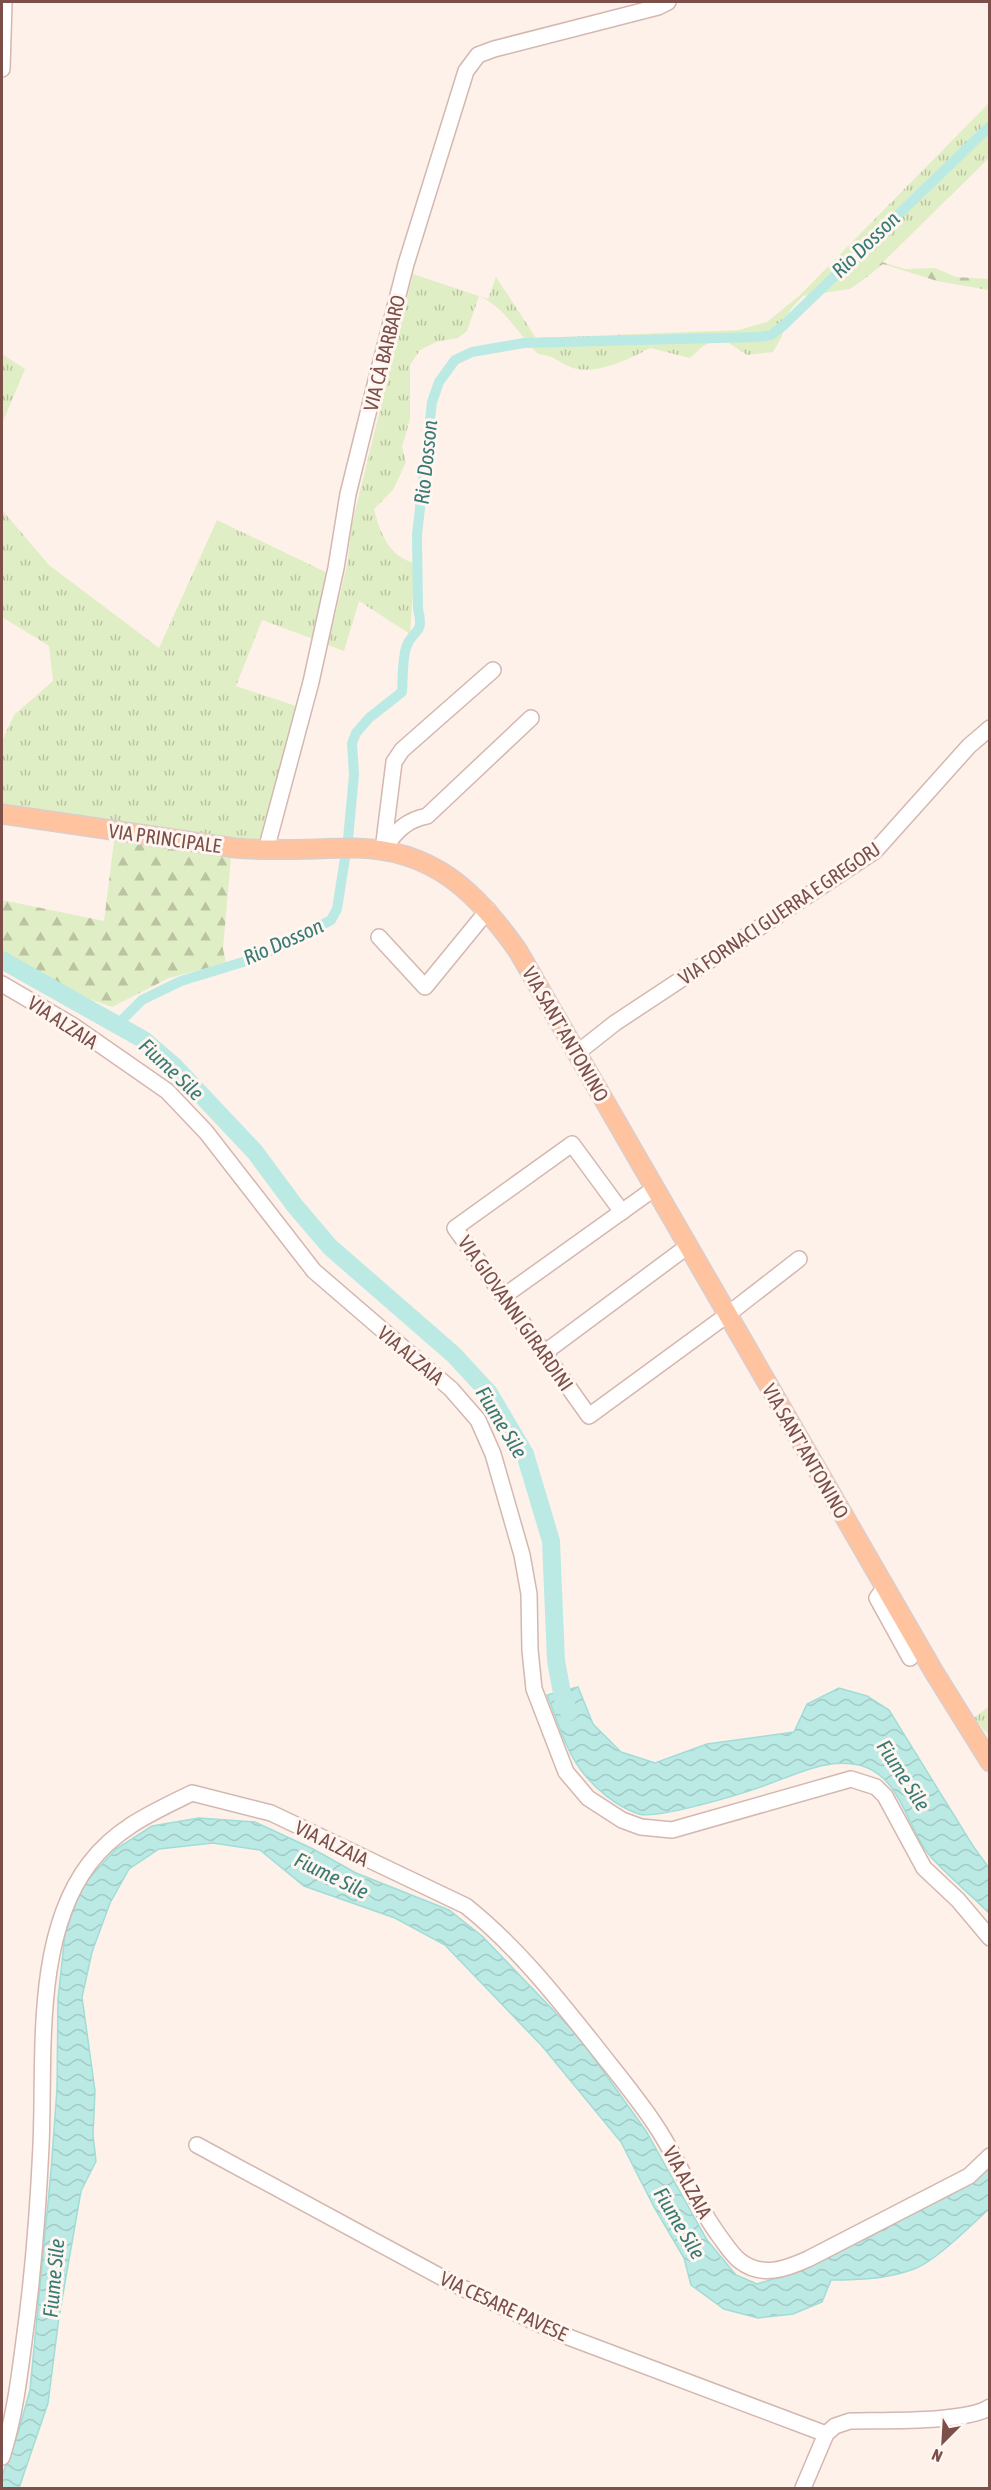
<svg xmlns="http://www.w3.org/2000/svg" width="991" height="2490" font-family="'Asap Condensed',sans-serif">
	<defs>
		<pattern id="grass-tufts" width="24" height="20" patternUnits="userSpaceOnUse" patternTransform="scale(1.5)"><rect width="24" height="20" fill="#e0eec5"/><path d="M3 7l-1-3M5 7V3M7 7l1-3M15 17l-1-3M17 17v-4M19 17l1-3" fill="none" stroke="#bbc3a2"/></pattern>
		<pattern id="forest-firs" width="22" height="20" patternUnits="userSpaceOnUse" patternTransform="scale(1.5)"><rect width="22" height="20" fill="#e0eec5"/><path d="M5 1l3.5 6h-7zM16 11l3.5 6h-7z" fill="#bbc3a2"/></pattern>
		<pattern id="water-waves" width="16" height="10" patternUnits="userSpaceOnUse" patternTransform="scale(1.5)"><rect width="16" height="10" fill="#bbeae5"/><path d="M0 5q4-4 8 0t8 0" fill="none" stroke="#a4cac6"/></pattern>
	</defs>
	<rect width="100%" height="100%" fill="#fef1e9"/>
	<!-- grass -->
	<g fill="url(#grass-tufts)">
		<path d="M 989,103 L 989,158 L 871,274 L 850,289 L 803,296 L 790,310 L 782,336 L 773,352 L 747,355 L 720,337 L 702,347 L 690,358 L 650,348 C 630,359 597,375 573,368 C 558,363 557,356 538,354 C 519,335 505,307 479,296 L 467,331 L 458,338 L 436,342 L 420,350 L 410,365 L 410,419 L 402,447 L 406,462 L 393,490 L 374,509 C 380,533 389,557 415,563 L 410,634 L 359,601 L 344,651 L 328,645 L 347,565 L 352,524 L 413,274 L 488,299 L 496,277 L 536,338 L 739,330 L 767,322 L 800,295 Z"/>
		<path d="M 2,354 L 25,369 L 2,424 Z"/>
		<path d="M 2,510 L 49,565 L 159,648 L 217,520 L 330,574 L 313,639 L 262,620 L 236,686 L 296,706 L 262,843 L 2,807 L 2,741 L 14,715 L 53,681 L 49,646 L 2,617 Z"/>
		<path d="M 989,1706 L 989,1736 L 974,1718 Z"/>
	</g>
	<!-- forest -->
	<g fill="url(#forest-firs)">
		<path d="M 882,262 L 905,269 L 935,268 L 956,277 L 989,279 L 989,290 L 937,281 L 883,264 L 871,274 Z"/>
		<path d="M 114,841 L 231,857 L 223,949 L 226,963 L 169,978 L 112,1007 L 81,996 L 2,952 L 2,900 L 104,921 Z"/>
	</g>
	<!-- water -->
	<g fill="url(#water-waves)" stroke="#a0ddd7" stroke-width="1.5">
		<path d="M 578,1687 L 593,1724 L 621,1752 L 655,1763 L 707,1744 L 794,1732 L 807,1704 L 839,1688 L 867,1696 L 889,1710 L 973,1846 L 989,1868 L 989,1913 C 970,1894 948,1876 930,1856 C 906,1827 901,1775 859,1765 C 828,1758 800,1773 771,1783 C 749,1792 657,1820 639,1814 C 617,1807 594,1788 581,1770 C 565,1749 557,1719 547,1695 Z"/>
		<path d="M 199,1818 L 255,1822 L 313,1849 L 356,1873 L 449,1910 L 482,1936 L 578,2036 L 646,2131 L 707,2240 L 736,2275 L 757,2284 L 792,2273 L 825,2252 L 868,2238 L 907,2215 L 949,2196 L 985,2169 L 989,2162 L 989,2209 C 971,2225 936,2261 914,2269 C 887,2279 859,2280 831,2280 L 822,2302 L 793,2314 L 758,2318 L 724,2309 L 691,2285 L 684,2258 L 654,2207 L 621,2142 L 542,2046 L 445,1945 L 395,1918 L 304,1886 L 260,1850 L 213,1843 L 159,1849 L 129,1869 L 110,1903 L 92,1952 L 82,1997 L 95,2091 L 93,2135 L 96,2161 L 81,2191 L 59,2317 L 48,2403 L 19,2488 L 2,2488 L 2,2476 L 18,2433 L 30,2390 L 51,2171 L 57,2089 L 58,1999 L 65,1934 L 81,1887 L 116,1849 L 152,1826 Z"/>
	</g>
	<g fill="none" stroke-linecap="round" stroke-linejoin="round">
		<!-- canal -->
		<path stroke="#bbeae5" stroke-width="10" d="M 117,1025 L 142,1000 L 181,981 L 243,962 L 279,948 L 331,920 L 337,909 L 348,839 L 354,775 L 352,743 L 356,733 L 369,718 L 402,692 C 403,678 402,661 406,648 C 412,628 425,637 418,609 L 417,535 L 432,402 L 439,382 L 455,360 L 472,352 L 524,343 L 758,337 L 771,335 L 784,325 L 990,126"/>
		<!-- river -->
		<path stroke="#bbeae5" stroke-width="18" d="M 2,960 L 144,1040 L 174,1066 L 255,1152 L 295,1206 L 330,1247 L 454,1355 L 489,1393 L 525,1454 L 551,1541 L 556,1661 L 563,1698 L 569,1712"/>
		<!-- minor casing -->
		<g stroke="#d4b7b0" stroke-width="18">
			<g id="minor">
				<path d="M 2,69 L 4,2"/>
				<path d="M 385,847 C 397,830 407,820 427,816 L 531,718"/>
				<path d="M 266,850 L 311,682 L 336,568 L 348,494 L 377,377 L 406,264 L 466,71 L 478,55 L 494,49 L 658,7 L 668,2"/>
				<path d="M 383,850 L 394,762 L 402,750 L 493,670"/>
				<path d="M 379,937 L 425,987 L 488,910"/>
				<path d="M 2,984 L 72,1025 L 167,1091 L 206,1132 L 314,1271 L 451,1389 L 478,1420 L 493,1454 L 522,1555 L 529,1594 L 530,1650 L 534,1689 L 566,1772 L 588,1798 L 622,1820 L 641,1827 L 672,1830 L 851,1779 L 876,1787 L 885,1796 L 924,1868 L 958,1900 L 990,1938"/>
				<path d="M 577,1053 L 615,1023 L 875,851 L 969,746 L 990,728"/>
				<path d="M 622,1212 L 572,1144 L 455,1228 L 589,1416 L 727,1315 L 799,1259"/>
				<path d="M 504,1296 L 655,1188"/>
				<path d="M 544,1353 L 688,1246"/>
				<path d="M 885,1587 L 877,1598 L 910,1658"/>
				<path d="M 197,2145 L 454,2284 L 563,2335 L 826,2434"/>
				<path d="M 2,2457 C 14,2419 19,2380 24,2341 C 33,2276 38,2211 41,2146 C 45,2058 33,1938 89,1864 C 116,1828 153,1812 192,1793 L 271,1813 L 466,1906 C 515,1945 554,1994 593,2043 C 614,2070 637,2097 656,2126 C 680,2162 694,2202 720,2237 C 726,2245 732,2255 740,2261 C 762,2278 786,2269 808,2259 L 969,2176 L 990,2156"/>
				<path d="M 803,2488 L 826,2434 L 835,2426 L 850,2421 C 881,2420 967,2423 990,2407"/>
			</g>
		</g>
		<!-- major casing -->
		<g stroke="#dacecc" stroke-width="21">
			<path id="major" d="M 2,814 L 235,848 C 275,852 315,848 355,848 C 432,849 476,891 518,951 L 934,1672 L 990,1762"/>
		</g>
		<!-- minor -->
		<use href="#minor" stroke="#fff" stroke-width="15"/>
		<!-- major -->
		<use href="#major" stroke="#ffc39f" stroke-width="18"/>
	</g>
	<g text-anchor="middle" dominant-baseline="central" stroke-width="6" stroke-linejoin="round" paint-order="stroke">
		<!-- street labels -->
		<g font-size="20" fill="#7c4f49" stroke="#fff6f1">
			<text transform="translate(384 353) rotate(-76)">VIA CÀ BARBARO</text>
			<text transform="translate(165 838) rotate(8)">VIA PRINCIPALE</text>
			<text transform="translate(779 913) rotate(-34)">VIA FORNACI GUERRA E GREGORJ</text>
			<text transform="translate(63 1022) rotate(33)">VIA ALZAIA</text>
			<text transform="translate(566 1034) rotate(60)">VIA SANT'ANTONINO</text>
			<text transform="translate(516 1313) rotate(55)">VIA GIOVANNI GIRARDINI</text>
			<text transform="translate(411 1355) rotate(40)">VIA ALZAIA</text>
			<text transform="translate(806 1451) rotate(60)">VIA SANT'ANTONINO</text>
			<text transform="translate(332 1843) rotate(26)">VIA ALZAIA</text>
			<text transform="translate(688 2182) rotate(61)">VIA ALZAIA</text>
			<text transform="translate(504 2306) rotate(25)">VIA CESARE PAVESE</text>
		</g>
		<!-- water labels -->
		<g font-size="21" font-style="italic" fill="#387a74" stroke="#fff6f1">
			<text transform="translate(865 244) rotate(-44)">Rio Dosson</text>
			<text transform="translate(425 462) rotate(-84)">Rio Dosson</text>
			<text transform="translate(283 941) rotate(-24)">Rio Dosson</text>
			<text transform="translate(172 1069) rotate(43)">Fiume Sile</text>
			<text transform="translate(502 1422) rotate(59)">Fiume Sile</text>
			<text transform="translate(904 1775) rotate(57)">Fiume Sile</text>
			<text transform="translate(332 1875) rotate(26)">Fiume Sile</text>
			<text transform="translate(680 2223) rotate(59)">Fiume Sile</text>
			<text transform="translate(53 2278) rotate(-85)">Fiume Sile</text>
		</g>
	</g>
	<!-- border -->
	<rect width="991" height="2490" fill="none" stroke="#7c4f49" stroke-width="6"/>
	<!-- north arrow -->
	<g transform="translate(943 2442) rotate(204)" stroke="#fff6f1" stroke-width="4.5" paint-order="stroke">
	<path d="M0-4.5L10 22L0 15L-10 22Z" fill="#7c4f49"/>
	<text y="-9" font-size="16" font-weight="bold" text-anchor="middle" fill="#7c4f49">N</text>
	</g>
</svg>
